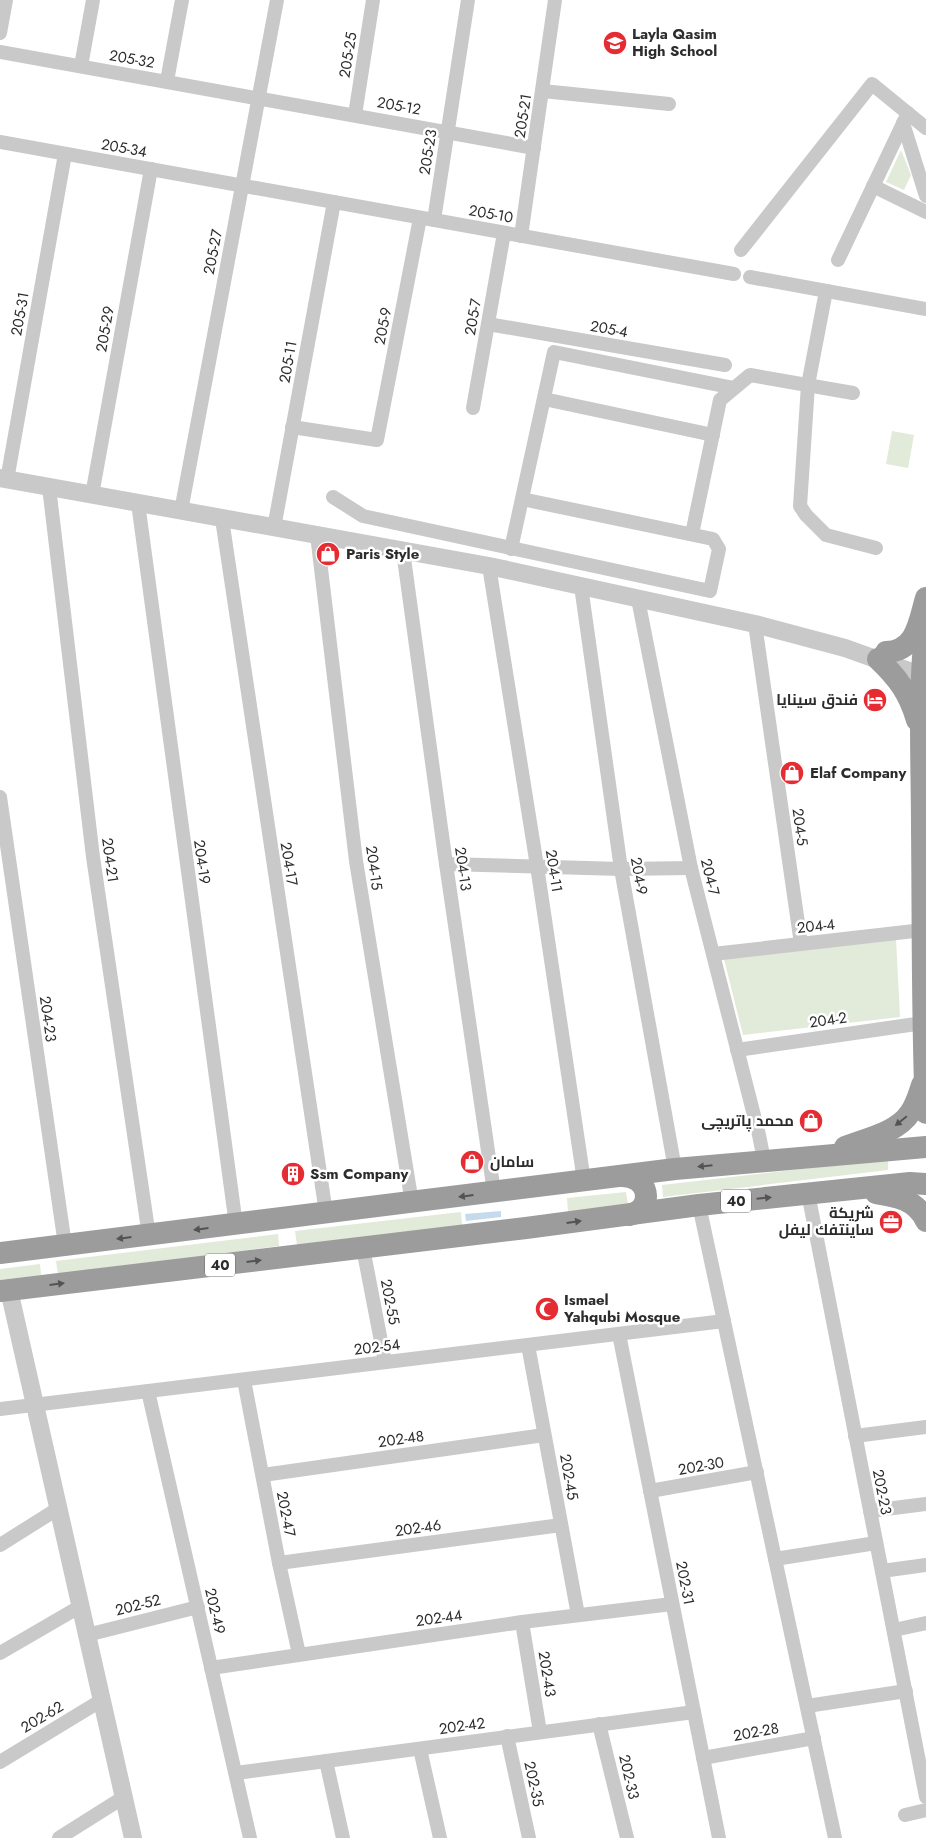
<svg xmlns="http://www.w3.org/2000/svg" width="926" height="1838" font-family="Jost,Cairo,sans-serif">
	<rect width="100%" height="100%" fill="#fff"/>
	<!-- green -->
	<g fill="#e2ead9">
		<path d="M 901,150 L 911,175 L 904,190 L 886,182 Z"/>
		<path d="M 892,431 L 914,435 L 908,468 L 886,464 Z"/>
		<path d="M 896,939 L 900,1017 L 743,1035 L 724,959 Z"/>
		<path d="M 888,1159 L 888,1170 L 663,1197 L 662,1185 Z"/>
		<path d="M 626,1192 L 628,1205 L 568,1212 L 567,1198 Z"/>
		<path d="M 461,1212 L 462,1225 L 297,1245 L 295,1231 Z"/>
		<path d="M 278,1234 L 279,1246 L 58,1274 L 56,1261 Z"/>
		<path d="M 40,1264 L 41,1275 L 0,1280 L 0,1269 Z"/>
	</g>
	<!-- water -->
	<path fill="#c5dbeb" d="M 501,1211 L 501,1217 L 466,1221 L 465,1214 Z"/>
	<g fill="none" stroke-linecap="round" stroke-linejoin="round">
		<!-- minor -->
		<g stroke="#c9c9c9" stroke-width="14">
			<path d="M 0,33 L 6,0"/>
			<path d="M 0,52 L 534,148"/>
			<path d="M 81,66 L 93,0"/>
			<path d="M 167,81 L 182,0"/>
			<path d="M 543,91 L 669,104"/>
			<path d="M 355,115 L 373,0"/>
			<path d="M 903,123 L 926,196"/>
			<path d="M 0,142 L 734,274"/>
			<path d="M 873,186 L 926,212"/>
			<path d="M 434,220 L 468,0"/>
			<path d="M 521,236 L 555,0"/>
			<path d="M 741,250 L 872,84 L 926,128"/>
			<path d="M 838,260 L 908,113"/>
			<path d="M 750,277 L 926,309"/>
			<path d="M 826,291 L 808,385 L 800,506 L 806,515 L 826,535 L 876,548"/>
			<path d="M 488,324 L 725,365"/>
			<path d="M 544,399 L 713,435"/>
			<path d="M 473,408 L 504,233"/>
			<path d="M 292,427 L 377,440 L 420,218"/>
			<path d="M 7,480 L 65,154"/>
			<path d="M 49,487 L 93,857 L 149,1236"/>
			<path d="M 92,495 L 151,169"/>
			<path d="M 333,497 L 363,516 L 710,591 L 719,549 L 713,539 L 522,499"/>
			<path d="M 138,503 L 236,1225"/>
			<path d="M 181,511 L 277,0"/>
			<path d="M 222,519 L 326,1213"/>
			<path d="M 274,528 L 334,202"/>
			<path d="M 692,534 L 720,400 L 750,375 L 853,393"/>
			<path d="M 317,535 L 356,861 L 412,1203"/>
			<path d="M 511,549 L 554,352 L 734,388"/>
			<path d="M 403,551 L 445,857 L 494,1192"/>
			<path d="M 489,566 L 537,866 L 584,1181"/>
			<path d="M 581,586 L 621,869 L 675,1169"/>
			<path d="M 638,599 L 691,868 L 759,1135 L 764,1160"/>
			<path d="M 755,624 L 801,944"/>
			<path d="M 0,797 L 65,1245"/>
			<path d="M 446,864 L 621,869 L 691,868"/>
			<path d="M 713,954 L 923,930"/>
			<path d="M 737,1050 L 923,1023"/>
			<path d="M 808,1193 L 926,1797"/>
			<path d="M 699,1205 L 835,1838"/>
			<path d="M 363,1248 L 385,1362"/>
			<path d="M 619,1334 L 719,1838"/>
			<path d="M 528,1345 L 578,1615"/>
			<path d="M 244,1380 L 279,1563 L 299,1654"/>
			<path d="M 148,1391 L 250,1838"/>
			<path d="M 0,1409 L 724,1321"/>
			<path d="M 855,1436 L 926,1427"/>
			<path d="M 263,1475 L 544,1435"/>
			<path d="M 650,1491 L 757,1472"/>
			<path d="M 870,1511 L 926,1504"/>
			<path d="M 0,1545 L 59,1508"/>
			<path d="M 775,1559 L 876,1543"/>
			<path d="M 279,1563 L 561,1525"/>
			<path d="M 882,1571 L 926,1565"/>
			<path d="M 522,1622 L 540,1732"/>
			<path d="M 894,1630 L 926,1623"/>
			<path d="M 87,1635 L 198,1607"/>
			<path d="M 0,1653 L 81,1606"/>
			<path d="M 211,1668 L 522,1622 L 672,1604"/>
			<path d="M 807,1706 L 906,1691"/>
			<path d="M 599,1724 L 627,1838"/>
			<path d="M 507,1736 L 529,1838"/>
			<path d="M 420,1749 L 440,1838"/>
			<path d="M 703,1758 L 814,1738"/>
			<path d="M 326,1761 L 343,1838"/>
			<path d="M 0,1762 L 102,1700"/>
			<path d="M 236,1773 L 694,1712"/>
			<path d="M 905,1815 L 926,1810"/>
			<path d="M 59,1838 L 124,1797"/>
		</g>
		<!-- tertiary -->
		<g stroke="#c9c9c9" stroke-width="18">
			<path d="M 0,478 L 489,566 L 755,624 L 845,648 L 926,677"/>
			<path d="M 9,1290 L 133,1838"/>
		</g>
		<!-- trunk -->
		<g stroke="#9c9c9c" stroke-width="22">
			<path d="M 926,624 C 918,692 922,761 922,829 C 923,924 922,1019 926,1113"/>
			<path d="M 886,652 C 917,651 919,621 926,598"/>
			<path d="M 878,659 C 898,678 909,693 917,720"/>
			<path d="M 845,1147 C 865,1139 897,1133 910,1113 C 916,1105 919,1094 922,1085"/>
			<path d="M 621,1176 C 649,1175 656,1208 629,1215"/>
			<path d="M 876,1193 C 896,1196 917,1200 926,1221"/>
			<path d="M 0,1253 L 675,1169 L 926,1147"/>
			<path d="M 0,1291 L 526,1228 L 699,1205 L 910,1183 L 926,1184"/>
		</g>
	</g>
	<!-- one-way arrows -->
	<defs><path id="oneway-solid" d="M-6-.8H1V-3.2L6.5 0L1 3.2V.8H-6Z" transform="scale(1.25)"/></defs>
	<g fill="#535353">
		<use href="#oneway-solid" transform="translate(901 1121) rotate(141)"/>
		<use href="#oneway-solid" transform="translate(705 1166) rotate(174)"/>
		<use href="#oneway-solid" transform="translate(466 1196) rotate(173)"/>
		<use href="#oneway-solid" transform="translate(764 1198) rotate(-6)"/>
		<use href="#oneway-solid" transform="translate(574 1222) rotate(-8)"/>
		<use href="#oneway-solid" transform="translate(201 1229) rotate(173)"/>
		<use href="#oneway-solid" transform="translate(124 1238) rotate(173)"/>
		<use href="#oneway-solid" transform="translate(254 1261) rotate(-7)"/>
		<use href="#oneway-solid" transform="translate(57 1284) rotate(-7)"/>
	</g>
	<!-- icons -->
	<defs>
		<g id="school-disc" transform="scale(1.25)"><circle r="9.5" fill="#e52c33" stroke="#fff"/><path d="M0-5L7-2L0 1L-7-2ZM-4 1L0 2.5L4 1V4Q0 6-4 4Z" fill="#fff"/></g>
		<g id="shop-disc" transform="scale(1.25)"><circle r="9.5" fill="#e52c33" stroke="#fff"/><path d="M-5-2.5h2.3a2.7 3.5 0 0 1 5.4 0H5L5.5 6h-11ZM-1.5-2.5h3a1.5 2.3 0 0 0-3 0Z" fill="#fff"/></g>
		<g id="hotel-disc" transform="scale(1.25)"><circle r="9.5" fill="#e52c33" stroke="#fff"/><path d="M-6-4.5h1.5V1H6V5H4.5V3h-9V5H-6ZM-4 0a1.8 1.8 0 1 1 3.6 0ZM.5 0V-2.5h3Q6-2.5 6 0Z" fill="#fff"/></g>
		<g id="building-disc" transform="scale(1.25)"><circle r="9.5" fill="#e52c33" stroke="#fff"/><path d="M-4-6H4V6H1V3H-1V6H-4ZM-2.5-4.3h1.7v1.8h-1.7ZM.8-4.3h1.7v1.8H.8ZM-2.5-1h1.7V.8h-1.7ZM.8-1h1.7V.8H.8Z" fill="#fff"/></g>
		<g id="office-disc" transform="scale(1.25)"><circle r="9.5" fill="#e52c33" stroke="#fff"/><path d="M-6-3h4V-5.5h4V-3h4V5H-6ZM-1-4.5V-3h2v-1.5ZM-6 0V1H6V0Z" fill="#fff"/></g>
		<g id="mosque-disc" transform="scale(1.25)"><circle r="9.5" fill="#e52c33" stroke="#fff"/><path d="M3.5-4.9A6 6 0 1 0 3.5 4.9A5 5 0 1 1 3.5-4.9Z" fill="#fff"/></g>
	</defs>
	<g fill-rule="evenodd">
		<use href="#school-disc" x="615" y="43"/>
		<use href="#shop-disc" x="328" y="554"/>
		<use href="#hotel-disc" x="875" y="700"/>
		<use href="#shop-disc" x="792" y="773"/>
		<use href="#shop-disc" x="811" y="1121"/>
		<use href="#shop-disc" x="472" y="1162"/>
		<use href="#building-disc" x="293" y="1174"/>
		<use href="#office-disc" x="891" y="1222"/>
		<use href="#mosque-disc" x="547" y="1309"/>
	</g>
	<g text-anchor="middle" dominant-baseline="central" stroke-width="5" stroke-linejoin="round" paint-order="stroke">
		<!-- shield labels -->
		<g fill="#fff" stroke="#6b6b6b" stroke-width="1">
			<rect x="721" y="1189.5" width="30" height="23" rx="4"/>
			<rect x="205" y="1253.5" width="30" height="23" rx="4"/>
		</g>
		<g font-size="14" font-weight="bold" fill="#2c2c2c">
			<text x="736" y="1201">40</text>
			<text x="220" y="1265">40</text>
		</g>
		<!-- poi labels -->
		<g font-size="15" font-weight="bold" fill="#2c2c2c" stroke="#fff" text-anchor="start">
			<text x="632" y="34">Layla Qasim<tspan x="632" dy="17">High School</tspan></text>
			<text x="346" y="554">Paris Style</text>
			<text x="858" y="700" text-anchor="end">فندق سينايا</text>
			<text x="810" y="773">Elaf Company</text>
			<text x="794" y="1121" text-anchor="end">محمد پاتریچی</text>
			<text x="490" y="1162">سامان</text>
			<text x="310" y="1174">Ssm Company</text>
			<text x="874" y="1213" text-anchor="end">شريكة<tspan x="874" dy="17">ساينتفك ليفل</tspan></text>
			<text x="564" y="1300">Ismael<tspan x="564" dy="17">Yahqubi Mosque</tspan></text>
		</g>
		<!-- street labels -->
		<g font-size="15" fill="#2c2c2c" stroke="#fff">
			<text transform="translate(348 55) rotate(-81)">205-25</text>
			<text transform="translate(132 59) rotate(10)">205-32</text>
			<text transform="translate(399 106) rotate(10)">205-12</text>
			<text transform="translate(523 116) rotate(-81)">205-21</text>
			<text transform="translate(124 148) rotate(10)">205-34</text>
			<text transform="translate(428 152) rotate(-81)">205-23</text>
			<text transform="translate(491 214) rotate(10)">205-10</text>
			<text transform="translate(213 252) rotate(-79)">205-27</text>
			<text transform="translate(20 314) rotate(-80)">205-31</text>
			<text transform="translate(473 317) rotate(-80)">205-7</text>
			<text transform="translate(383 326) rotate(-79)">205-9</text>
			<text transform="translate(105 329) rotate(-80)">205-29</text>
			<text transform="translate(609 329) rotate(10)">205-4</text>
			<text transform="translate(288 362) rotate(-80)">205-11</text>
			<text transform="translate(800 827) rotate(82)">204-5</text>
			<text transform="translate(110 860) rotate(82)">204-21</text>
			<text transform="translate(202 862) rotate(82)">204-19</text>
			<text transform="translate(289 864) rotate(81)">204-17</text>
			<text transform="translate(374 868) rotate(82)">204-15</text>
			<text transform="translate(463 869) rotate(82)">204-13</text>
			<text transform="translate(554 871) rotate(81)">204-11</text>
			<text transform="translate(639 876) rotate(80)">204-9</text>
			<text transform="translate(710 877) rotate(76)">204-7</text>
			<text transform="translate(816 926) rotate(-6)">204-4</text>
			<text transform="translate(48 1019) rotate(82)">204-23</text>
			<text transform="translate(828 1020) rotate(-8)">204-2</text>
			<text transform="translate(390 1302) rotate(79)">202-55</text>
			<text transform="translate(377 1347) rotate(-7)">202-54</text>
			<text transform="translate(401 1439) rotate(-8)">202-48</text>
			<text transform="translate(701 1466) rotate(-10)">202-30</text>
			<text transform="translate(569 1477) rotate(80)">202-45</text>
			<text transform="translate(882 1492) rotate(79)">202-23</text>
			<text transform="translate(286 1514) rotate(79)">202-47</text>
			<text transform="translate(418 1528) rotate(-8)">202-46</text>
			<text transform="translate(685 1583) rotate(79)">202-31</text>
			<text transform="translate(138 1605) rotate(-14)">202-52</text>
			<text transform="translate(215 1611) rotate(77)">202-49</text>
			<text transform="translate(439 1618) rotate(-8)">202-44</text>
			<text transform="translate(547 1674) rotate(81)">202-43</text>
			<text transform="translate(42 1717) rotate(-31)">202-62</text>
			<text transform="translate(462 1726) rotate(-8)">202-42</text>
			<text transform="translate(756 1732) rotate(-10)">202-28</text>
			<text transform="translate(629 1777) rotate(77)">202-33</text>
			<text transform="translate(534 1784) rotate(78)">202-35</text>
		</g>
	</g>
</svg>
